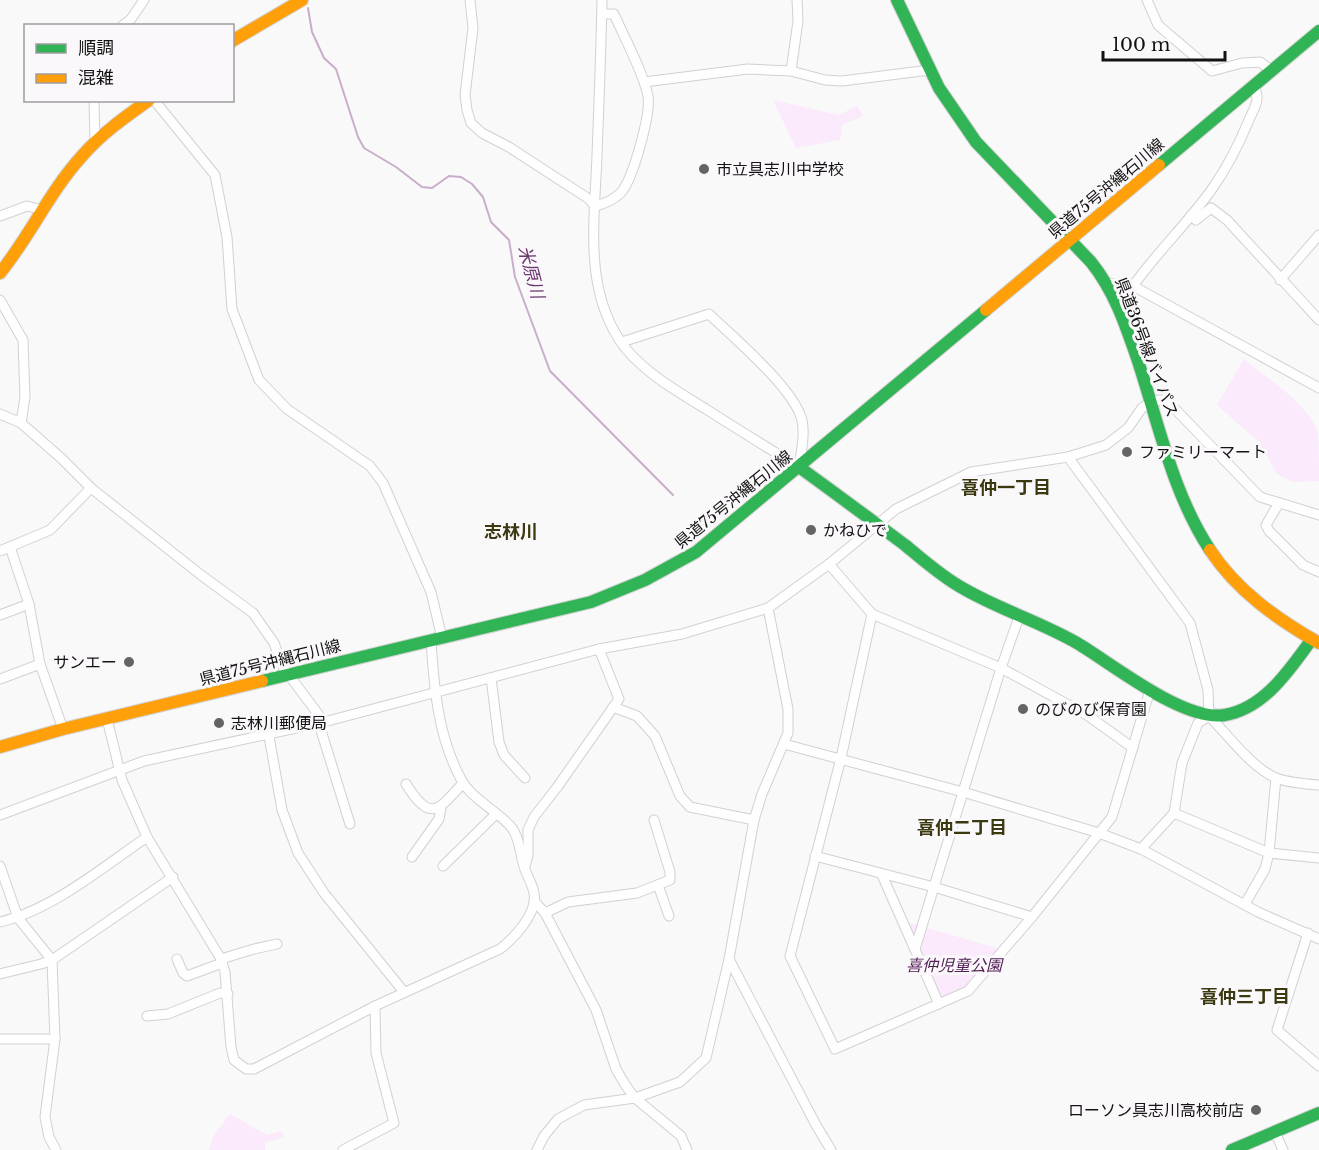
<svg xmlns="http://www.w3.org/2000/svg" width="1319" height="1150" font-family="'Libre Baskerville','Noto Sans JP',serif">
	<rect width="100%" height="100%" fill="#f9f9f9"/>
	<!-- green -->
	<g fill="#faeafb">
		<path d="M 773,100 L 839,115 L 857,106 L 863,116 L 842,125 L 840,140 L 796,148 Z"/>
		<path d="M 1244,359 C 1267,379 1311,405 1318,434 C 1319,448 1319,466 1319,481 L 1292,482 L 1277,474 L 1259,442 L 1217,405 Z"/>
		<path d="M 903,921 L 1004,950 L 979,980 L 939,1004 Z"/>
		<path d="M 230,1114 L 267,1135 L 282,1131 L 284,1137 L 265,1143 L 265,1150 L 209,1150 L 213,1137 Z"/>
	</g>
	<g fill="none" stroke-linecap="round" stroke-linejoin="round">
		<!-- stream -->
		<path stroke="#c9adca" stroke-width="2" d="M 308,8 L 312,32 L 324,58 L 336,69 L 358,137 L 364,148 L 396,167 L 422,187 L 432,188 L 449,176 L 461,177 L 472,184 L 483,197 L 491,222 L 509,240 L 515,277 L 550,371 L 673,495"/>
		<!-- street casing -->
		<g stroke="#d1d1d1" stroke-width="11">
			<g id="street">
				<path d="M 470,0 L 473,28 L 465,95 L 467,110 L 471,123 L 482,133 L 509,147 L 589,199 L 595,206 C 605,204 617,198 623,190 C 634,174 651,114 648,96 C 644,74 624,37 614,14 L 602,14"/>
				<path d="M 602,0 C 601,52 599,103 597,155 C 595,220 582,293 626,349 C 647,374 678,392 706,409 C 737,429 768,448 799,467 C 801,452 806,432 801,417 C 791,386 734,338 709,314 L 622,342"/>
				<path d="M 1147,0 L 1158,25 L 1212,71 L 1242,63 L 1260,62 L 1271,70"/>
				<path d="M 122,26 L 131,19 L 144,0"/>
				<path d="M 791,71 L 798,21 L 797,0"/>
				<path d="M 644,82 L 748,69 L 791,71 L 825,80 L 842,81 L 930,70"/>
				<path d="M 94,100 L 95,141"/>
				<path d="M 154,100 L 215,175 L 227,237 L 232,309 L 259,380 L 287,409 L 370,466 L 383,483 L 431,592 L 442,638"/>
				<path d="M 1191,215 L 1196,220 L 1211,208 L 1227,220 L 1319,320"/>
				<path d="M 0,216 L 27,206 L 43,210"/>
				<path d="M 1280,280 L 1319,235"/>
				<path d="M 1108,283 L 1133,286 L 1319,388"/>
				<path d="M 1133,286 C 1157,252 1188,223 1212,189 C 1227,168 1239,144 1249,120 C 1254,108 1262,98 1253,86"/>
				<path d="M 0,300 L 23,340 L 25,397 L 21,423"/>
				<path d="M 0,414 L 21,423 L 61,458 L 91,488 L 201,575 L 253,613 L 274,643 L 283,667 L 324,722"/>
				<path d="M 1068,457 L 1190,623 L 1208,690 L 1209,716 C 1228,735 1252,768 1276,778 C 1290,783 1305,784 1319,785"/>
				<path d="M 1279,503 L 1266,525 L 1269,531 L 1303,565 L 1319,572"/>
				<path d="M 10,547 L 29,604 L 40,664 L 63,729"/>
				<path d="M 0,551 L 50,530 L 91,488"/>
				<path d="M 829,564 L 872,614 L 1001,668 L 1087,715 L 1133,748"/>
				<path d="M 872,614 L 841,758 L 790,956 L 835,1049 L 968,991 L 1032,917 L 1112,817 L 1150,690"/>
				<path d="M 0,615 L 29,604"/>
				<path d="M 491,678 L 499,742 L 504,755 L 525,778"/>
				<path d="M 0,679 L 40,664"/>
				<path d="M 613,707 L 637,716 L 655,736 L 680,796 L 690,807 L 754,820"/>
				<path d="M 107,719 L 122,780 L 147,837 L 221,959 L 225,972 L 231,1047 L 234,1060 L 246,1069 L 254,1069 L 375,1006 L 500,949 C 514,938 538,913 534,893 C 532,882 525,873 523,863 C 520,852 519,837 512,828 C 499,812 472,799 462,781 C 438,738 434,688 431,640"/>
				<path d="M 319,724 L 350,824"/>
				<path d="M 269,736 L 282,810 L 298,853 L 324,893 L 404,992"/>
				<path d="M 784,744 L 963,792 L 1099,833 L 1141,849 L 1258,912 L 1319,939"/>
				<path d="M 406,784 C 430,822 437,812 463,783"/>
				<path d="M 1174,813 L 1269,853 L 1319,858"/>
				<path d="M 0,815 L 144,761 L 324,722 L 599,649 L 682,634 L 768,608 L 829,564 L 896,509 L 971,472 L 1068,457 L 1106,445 L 1128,428 L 1142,408 L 1152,401 L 1160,400 L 1176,410 L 1260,497 L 1319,515"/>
				<path d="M 1141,849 L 1174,813 L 1182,763 L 1198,723 L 1209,716"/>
				<path d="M 815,856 L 934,887 L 1032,917"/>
				<path d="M 412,857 L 439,819 L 441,808"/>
				<path d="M 0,866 L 18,918 L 52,960 L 55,1039 L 45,1117 L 49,1137 L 56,1150"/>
				<path d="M 443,866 L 496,814"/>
				<path d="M 525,866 L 528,855 L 528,830 L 534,817 L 558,786 L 619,699 L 599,649"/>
				<path d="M 882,875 L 939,1004"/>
				<path d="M 658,885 L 669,916"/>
				<path d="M 534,901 L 545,913 L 596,1010 L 616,1069 L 626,1086 L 635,1098 L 681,1136 L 687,1150"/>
				<path d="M 1245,904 L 1265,869 L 1269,853 L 1276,778"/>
				<path d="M 545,913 L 568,902 L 637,893 L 670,880 L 670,872 L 654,820"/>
				<path d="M 0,922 C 52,910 103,867 147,837"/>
				<path d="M 1308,933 L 1277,1030 L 1319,1066"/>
				<path d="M 915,949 L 1001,668 L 1019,617"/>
				<path d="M 177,959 L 183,973 L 187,976 L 222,963"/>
				<path d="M 221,959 L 254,949 L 277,944"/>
				<path d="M 729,959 L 816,1125 L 831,1150"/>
				<path d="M 0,974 L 41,964 L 52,960 L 173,877"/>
				<path d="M 147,1016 L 168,1014 L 220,993 L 228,994"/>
				<path d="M 0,1039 L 55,1039"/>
				<path d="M 1275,1132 L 1283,1150"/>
				<path d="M 343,1150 L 394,1123 L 376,1053 L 375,1006"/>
				<path d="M 537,1150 L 544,1136 L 558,1119 L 584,1105 L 635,1098 L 680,1082 L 706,1058 L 729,959 L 754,820 L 762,794 L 788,733 L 788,709 L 768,608"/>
			</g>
		</g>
		<!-- fast casing -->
		<g stroke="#d1d1d1" stroke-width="14">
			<g id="fast">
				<path d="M 897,0 L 939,88 L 976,142 L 1091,262 C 1115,292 1126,326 1138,361 C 1159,425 1173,494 1210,550"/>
				<path d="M 1159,165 L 1319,31"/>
				<path d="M 799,467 C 835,493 870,519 905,545 C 922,559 940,575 959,586 C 997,609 1039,621 1077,643 C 1114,665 1184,722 1225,715 C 1265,708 1290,669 1312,639"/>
				<path d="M 262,681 L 591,602 L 645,580 L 696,552 L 986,310"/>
				<path d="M 1232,1150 L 1319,1113"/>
			</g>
		</g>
		<!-- slow casing -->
		<g stroke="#d1d1d1" stroke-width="14">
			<g id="slow">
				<path d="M 232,41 L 302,0"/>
				<path d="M 0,273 C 30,236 50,191 82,156 C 101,134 125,117 149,100"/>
				<path d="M 986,310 L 1159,165"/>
				<path d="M 1210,550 C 1237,591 1277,619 1319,643"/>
				<path d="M 0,747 L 63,729 L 262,681"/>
			</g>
		</g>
		<!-- street -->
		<use href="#street" stroke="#fefefe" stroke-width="9"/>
		<!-- fast -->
		<use href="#fast" stroke="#30b455" stroke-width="12"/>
		<!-- slow -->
		<use href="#slow" stroke="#ff9f0a" stroke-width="12"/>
	</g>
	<!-- markers -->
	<g fill="#646464" stroke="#faf8fa" stroke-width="2">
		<circle cx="704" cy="169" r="6"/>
		<circle cx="1127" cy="452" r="6"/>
		<circle cx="811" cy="530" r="6"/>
		<circle cx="129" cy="662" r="6"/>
		<circle cx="1023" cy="709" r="6"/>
		<circle cx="219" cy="723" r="6"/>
		<circle cx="1256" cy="1110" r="6"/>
	</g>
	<g text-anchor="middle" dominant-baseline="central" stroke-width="6" stroke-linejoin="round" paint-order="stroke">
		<!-- poi labels -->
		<g font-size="16" fill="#141314" stroke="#faf8fa" text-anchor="start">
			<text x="716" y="169">市立具志川中学校</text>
			<text x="1139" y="452">ファミリーマート</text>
			<text x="823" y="530">かねひで</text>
			<text x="117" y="662" text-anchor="end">サンエー</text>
			<text x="1035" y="709">のびのび保育園</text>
			<text x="231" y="723">志林川郵便局</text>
			<text x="1244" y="1110" text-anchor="end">ローソン具志川高校前店</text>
		</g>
		<!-- street labels -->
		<g font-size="16" fill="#141314" stroke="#faf8fa">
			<text transform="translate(1106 188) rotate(-40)">県道75号沖縄石川線</text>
			<text transform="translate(1147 347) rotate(69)">県道36号線バイパス</text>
			<text transform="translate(733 499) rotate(-39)">県道75号沖縄石川線</text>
			<text transform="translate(270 662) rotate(-14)">県道75号沖縄石川線</text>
		</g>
		<!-- park labels -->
		<g font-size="16" font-style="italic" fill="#522055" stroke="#faf8fa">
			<text x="954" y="965">喜仲児童公園</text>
		</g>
		<!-- water labels -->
		<g font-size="18" font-style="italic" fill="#6c396f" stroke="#faf8fa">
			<text transform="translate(531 272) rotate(75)">米原川</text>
		</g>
		<!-- neighbourhood labels -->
		<g font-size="18" font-weight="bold" fill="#3a3910" stroke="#faf8fa">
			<text x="1006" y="488">喜仲一丁目</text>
			<text x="511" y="532">志林川</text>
			<text x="962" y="828">喜仲二丁目</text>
			<text x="1245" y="997">喜仲三丁目</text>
		</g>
	</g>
	<!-- legend -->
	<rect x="24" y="24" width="210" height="78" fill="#faf8fa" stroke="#9e9c9e" stroke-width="1.5"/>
	<rect x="36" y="44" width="30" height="9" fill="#30b455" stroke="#9e9c9e" stroke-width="1.5"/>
	<text x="78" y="54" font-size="18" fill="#141314">順調</text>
	<rect x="36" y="74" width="30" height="9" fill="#ff9f0a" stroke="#9e9c9e" stroke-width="1.5"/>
	<text x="78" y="84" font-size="18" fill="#141314">混雑</text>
	<!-- scale -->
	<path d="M1103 51v9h122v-9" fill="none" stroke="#141314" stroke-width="3"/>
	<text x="1112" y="51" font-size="18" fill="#141314" stroke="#faf8fa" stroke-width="4.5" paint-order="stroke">100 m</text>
</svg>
